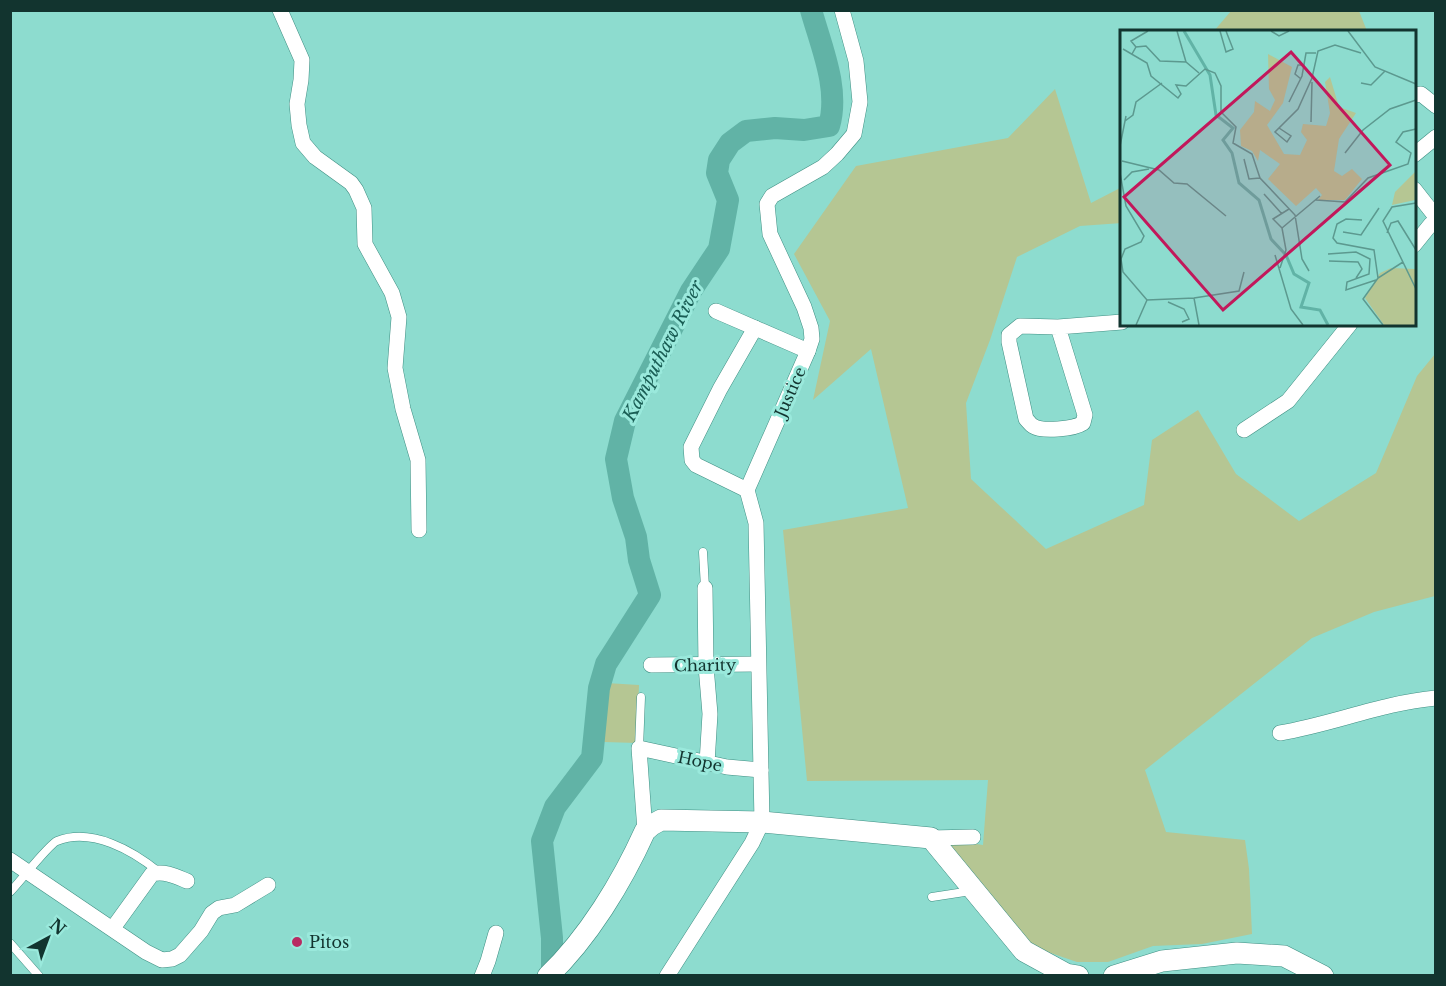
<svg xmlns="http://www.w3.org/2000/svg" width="1446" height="986" font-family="'Libre Baskerville',serif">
	<rect width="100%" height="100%" fill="#8ddccf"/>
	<!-- green -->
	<g fill="#b5c693">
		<path d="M 1231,11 L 1359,11 L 1367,31 L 1214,31 Z"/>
		<path d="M 1055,89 L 1091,203 L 1122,187 L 1122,223 L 1080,226 L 1017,257 L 990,340 L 966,403 L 971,479 L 1046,549 L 1144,505 L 1152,440 L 1198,410 L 1236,474 L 1299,521 L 1376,473 L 1417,376 L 1435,354 L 1435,596 L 1374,612 L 1312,638 L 1145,770 L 1166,832 L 1245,840 L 1249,869 L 1252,934 L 1202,944 L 1153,946 L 1108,962 L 1077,962 L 1033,947 L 945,846 L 956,841 L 983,845 L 988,780 L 807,781 L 783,530 L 908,508 L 871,349 L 813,400 L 830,321 L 794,254 L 856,166 L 1008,138 Z"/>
		<path d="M 606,683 L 639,685 L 637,743 L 604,742 Z"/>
	</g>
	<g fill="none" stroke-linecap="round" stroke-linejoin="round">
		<!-- river -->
		<path stroke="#61b3a6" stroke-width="22" d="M 552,976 L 552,938 L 542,841 L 555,807 L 592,758 L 599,688 L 606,664 L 650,595 L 639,560 L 636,537 L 623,498 L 616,459 L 625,421 L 691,291 L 719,249 L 728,200 L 717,173 L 719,160 L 730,143 L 746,131 L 775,128 L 804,130 L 829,126 C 840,89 821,46 811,10"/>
		<!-- lane casing -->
		<g stroke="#3f8f83" stroke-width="9">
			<g id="lane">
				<path d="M 703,552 L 705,588"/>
				<path d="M 639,748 L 641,697"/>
				<path d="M 10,892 C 19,883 49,844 57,841 C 92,827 133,851 159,872"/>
				<path d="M 932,897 L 971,891"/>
				<path d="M 10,943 L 39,976"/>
			</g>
		</g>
		<!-- street casing -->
		<g stroke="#3f8f83" stroke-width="16">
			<g id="street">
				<path d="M 280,10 L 302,60 L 301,80 L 297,104 L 299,125 L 303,143 L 315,157 L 351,183 L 356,190 L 364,208 L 365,244 L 392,293 L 399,317 L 395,368 L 403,409 L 418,460 L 419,530"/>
				<path d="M 1414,95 L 1421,94 L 1436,106"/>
				<path d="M 1414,155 L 1436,137"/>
				<path d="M 1414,189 L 1436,217"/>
				<path d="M 1414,245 L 1431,224"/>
				<path d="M 716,311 L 808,351"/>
				<path d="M 1058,327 L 1085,415 L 1083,423 C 1074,429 1042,432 1033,426 C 1031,425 1028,421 1026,419 L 1009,342 L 1009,335 L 1020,326 L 1058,327 L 1122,322"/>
				<path d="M 1244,430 L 1288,401 L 1350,324"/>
				<path d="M 747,490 L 696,465 L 692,460 L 691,447 L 720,389 L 755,328"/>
				<path d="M 705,588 L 706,666 L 710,714 L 707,763"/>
				<path d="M 651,665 L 758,664"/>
				<path d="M 1280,733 C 1333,724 1382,703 1436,698"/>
				<path d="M 645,831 L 639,748 L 727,767 L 761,770"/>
				<path d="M 931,838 L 973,837"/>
				<path d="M 10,860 L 146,952 L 162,960 L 172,959 L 180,955 L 201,931 L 212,913 L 219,908 L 235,905 L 268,885"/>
				<path d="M 113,928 L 152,874 C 165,871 175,876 187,881"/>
				<path d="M 482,976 L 488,961 L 496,933"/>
				<path d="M 667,976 L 752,843 L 762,822 L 756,523 L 747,490 L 808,351 L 812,339 L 811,328 L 804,307 L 770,234 L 767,204 L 772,196 L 823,167 L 837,154 L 854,134 L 860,102 L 856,61 L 842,10"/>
			</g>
		</g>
		<!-- secondary casing -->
		<g stroke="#3f8f83" stroke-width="22">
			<g id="secondary">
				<path d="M 548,976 C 588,938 622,882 645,831 L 652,825 L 661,820 L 762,822 L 931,838 L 1024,951 L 1066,974 L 1078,976"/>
				<path d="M 1114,976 L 1162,961 L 1237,953 L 1284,956 L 1323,976"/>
			</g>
		</g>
		<!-- lane -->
		<use href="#lane" stroke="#fff" stroke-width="8"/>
		<!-- street -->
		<use href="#street" stroke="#fff" stroke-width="15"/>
		<!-- secondary -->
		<use href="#secondary" stroke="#fff" stroke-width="21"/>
	</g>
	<!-- markers -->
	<circle fill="#b82b62" stroke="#9ae9dc" stroke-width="2" cx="297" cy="942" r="6"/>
	<g text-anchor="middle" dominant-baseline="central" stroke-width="6" stroke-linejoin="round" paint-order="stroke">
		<!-- street labels -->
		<g font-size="16" fill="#12342f" stroke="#9ae9dc">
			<text transform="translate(790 392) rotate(-66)">Justice</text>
			<text transform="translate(705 665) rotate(-1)">Charity</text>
			<text transform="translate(700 761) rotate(12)">Hope</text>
		</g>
		<!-- poi labels -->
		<g font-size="16" fill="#12342f" stroke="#9ae9dc" text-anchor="start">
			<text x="309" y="942">Pitos</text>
		</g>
		<!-- water labels -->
		<g font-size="18" font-style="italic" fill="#195d54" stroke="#9ae9dc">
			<text transform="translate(663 351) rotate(-63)">Kamputhaw River</text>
		</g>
	</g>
	<!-- overview -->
	<g transform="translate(1120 30)">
		<rect width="296" height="296" fill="#8ddccf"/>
		<path d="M 148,24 L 172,37 L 163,73 L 147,95 L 164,124 L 180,125 L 187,110 L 181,102 L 183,94 L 206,96 L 210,83 L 205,52 L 210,47 L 219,77 L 236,83 L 219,109 L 214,141 L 222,146 L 232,139 L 242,149 L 225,170 L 198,170 L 202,165 L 196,158 L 176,176 L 148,149 L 160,134 L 140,120 L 138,131 L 132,121 L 121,116 L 120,100 L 134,82 L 135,71 L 150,81 L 155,70 L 149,59 ZM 295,142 L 295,170 L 272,175 L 275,162 ZM 271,238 L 295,239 L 295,295 L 264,295 L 245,268 L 260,243 Z" fill="#b5c693"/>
		<path fill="none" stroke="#61b3a6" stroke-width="3" d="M 64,1 L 90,45 L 96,85 L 113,98 L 103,110 L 112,123 L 119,153 L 139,170 L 151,209 L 166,225 L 174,244 L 189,253 L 181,277 L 200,280 L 208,295"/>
		<path fill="none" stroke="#5c998f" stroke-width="1.5" d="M 57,1 L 66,32M 100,1 L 106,22 L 113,19 L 106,1M 151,1 L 159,6 L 169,1M 228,1 L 255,37 L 296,54M 16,17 L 11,11 L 28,1M 3,19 L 27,33 L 31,46 L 58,68 L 61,64 L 56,55 L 66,56 L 85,39 L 95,43 L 101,56 L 101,82 L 116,97 L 113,113 L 132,124 L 140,148 L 175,185 L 182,229 L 189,241M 12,24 L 16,17 L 26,16 L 40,31 L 66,32 L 79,43M 181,49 L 175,44 L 178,35 L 184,35M 241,53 L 251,55 L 265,41M 169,72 L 182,46 L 186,23 L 196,23M 5,91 L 13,85 L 16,72 L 42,53M 191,92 L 192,52M 159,98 L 171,106 L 167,112 L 155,102 L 178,79 L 192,48 L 198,21 L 215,15 L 241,23M 0,116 L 6,86M 225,123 L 243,100 L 270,79 L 296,70M 124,129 L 129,149 L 140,148M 2,131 L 39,140 L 54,153 L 67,154 L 106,186M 0,143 L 6,176 L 24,206 L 21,212 L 5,219 L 1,229 L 3,242 L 27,270 L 74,268 L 79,295M 4,150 L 12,142 L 29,139M 144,164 L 162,184M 196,170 L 225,172 L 248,148 L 288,134 L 291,123 L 276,112 L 283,102 L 296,99M 296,173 L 272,177 L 263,191 L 296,259M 242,190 L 226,189 L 217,194 L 213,208 L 217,213 L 254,220 L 258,248M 162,198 L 200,166M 162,198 L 153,189 L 169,179M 223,202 L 241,205 L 259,178M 267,203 L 271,193 L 278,191 L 296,220M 208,224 L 236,222 L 250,229 L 249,244 L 227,252 L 226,260 L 256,250M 155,225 L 171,279 L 183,295M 209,231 L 238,232 L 242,239 L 236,248M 160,238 L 166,220 L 162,198M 74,268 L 119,261 L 124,242M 48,272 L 64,279 L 69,289 L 62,292M 16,295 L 27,270M 263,295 L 243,269 L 258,248 L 283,232"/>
		<path fill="#c2185b" fill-opacity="0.15" stroke="#c2185b" stroke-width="3" d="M 171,22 L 270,135 L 103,280 L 4,167 Z"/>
		<rect width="296" height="296" fill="none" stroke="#12342f" stroke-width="3"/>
	</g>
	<!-- border -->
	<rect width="1446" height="986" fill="none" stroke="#12342f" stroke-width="24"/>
	<!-- north arrow -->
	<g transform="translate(48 938) rotate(41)" stroke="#9ae9dc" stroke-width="4.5" paint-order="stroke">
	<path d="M0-4.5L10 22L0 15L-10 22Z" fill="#12342f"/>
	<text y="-9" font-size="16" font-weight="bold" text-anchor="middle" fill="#12342f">N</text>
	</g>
</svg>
